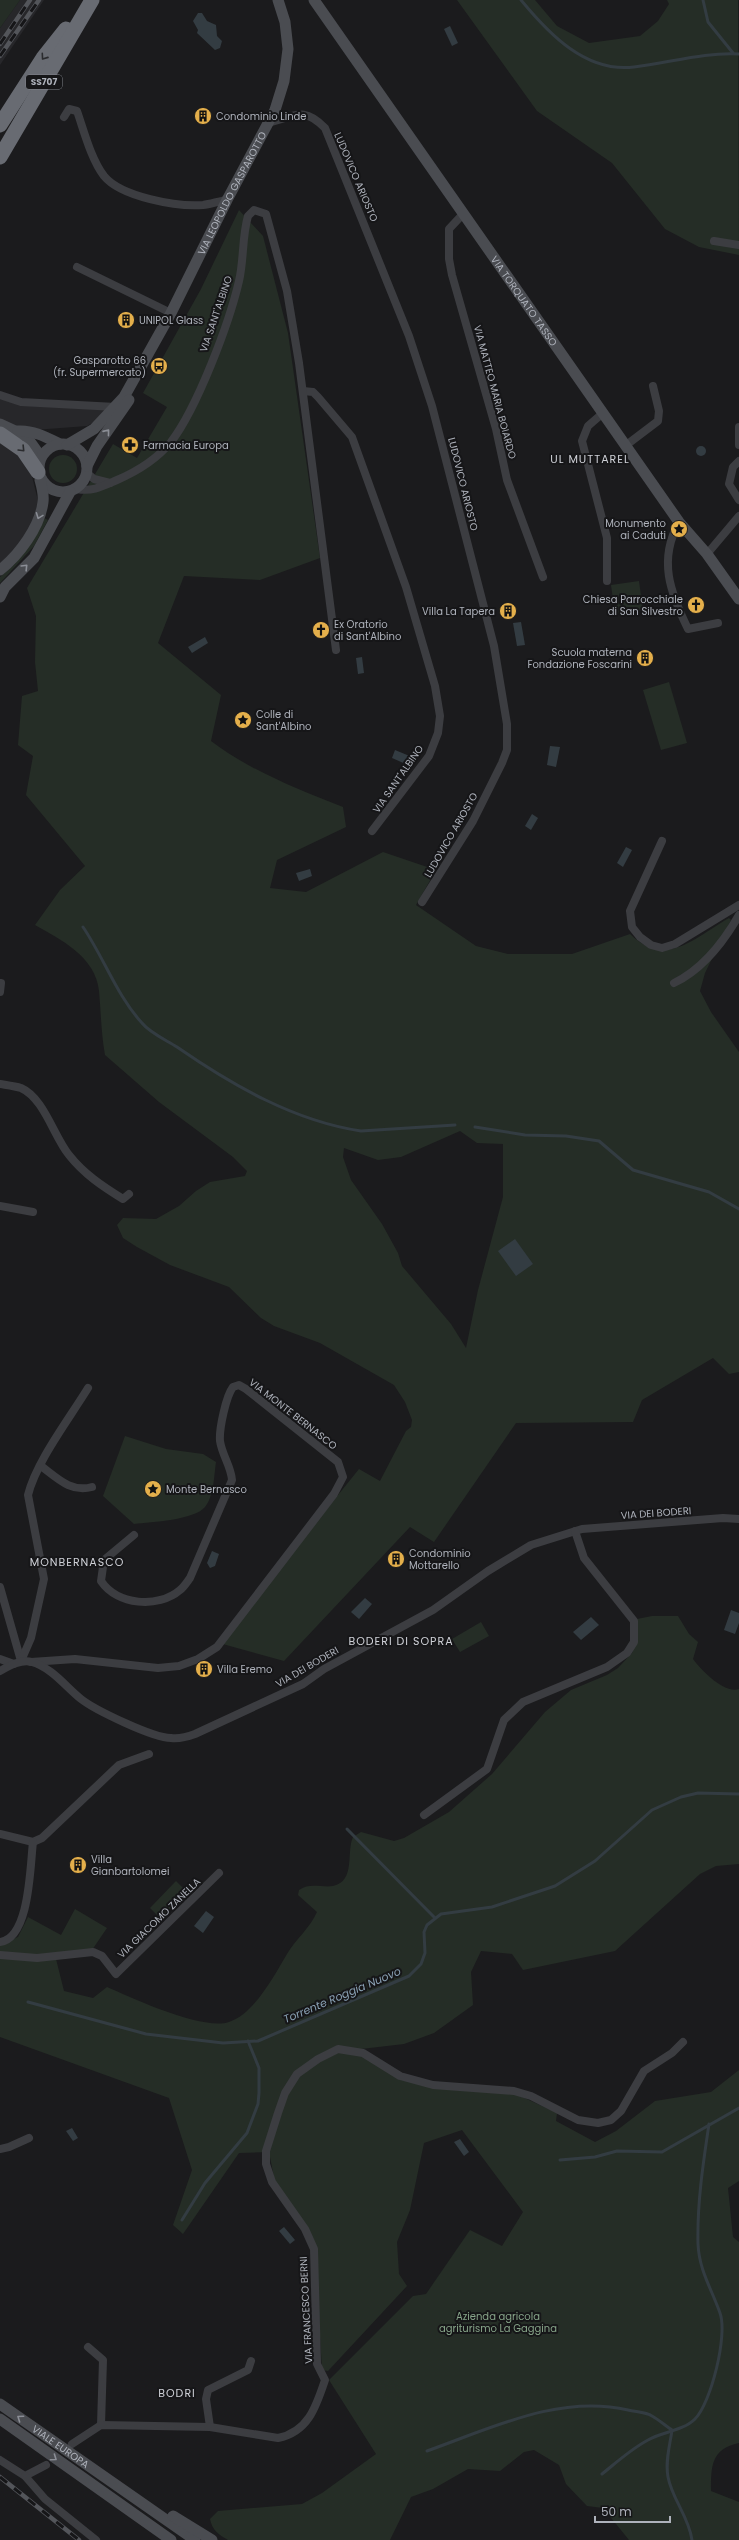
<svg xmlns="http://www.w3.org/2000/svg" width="739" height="2540" font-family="Poppins,sans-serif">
	<rect width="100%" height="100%" fill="#1b1b1d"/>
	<!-- built -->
	<g fill="#27272a">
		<path d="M 20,0 L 44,0 L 0,65 L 0,28 Z"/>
		<path d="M 0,399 L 13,402 L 108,404 L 103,417 L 87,426 L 21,431 L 15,435 L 30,468 L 38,501 L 33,523 L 22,541 L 0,565 Z"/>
	</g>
	<!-- green -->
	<g fill="#252d26" fill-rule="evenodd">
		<path d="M 0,0 L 20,0 L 0,28 Z"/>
		<path d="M 457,0 L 535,0 L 557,26 L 589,43 L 640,36 L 658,21 L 669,4 L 667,0 L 738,0 L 739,255 L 699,247 L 665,229 L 612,163 L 537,111 Z"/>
		<path d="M 239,210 L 263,236 L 288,333 L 320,558 L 260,580 L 184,576 L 158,643 L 221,695 L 211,741 C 251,771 297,789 343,807 L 346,827 L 277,860 L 270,888 L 306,892 L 383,852 L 436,870 L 416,905 L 476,946 L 508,954 L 572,954 L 630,934 C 666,969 694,938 729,918 L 731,920 L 705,973 L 700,991 L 711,1012 L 739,1052 L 739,1372 L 729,1374 L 713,1358 L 642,1400 L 633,1422 L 516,1423 L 434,1542 L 410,1527 L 284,1661 L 219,1643 L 359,1469 L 380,1481 L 406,1431 L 411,1427 L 412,1420 L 405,1402 L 394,1385 L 320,1343 L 274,1326 L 261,1318 L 229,1287 L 170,1265 L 137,1247 L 123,1238 L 117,1225 L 123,1218 L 156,1219 L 179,1206 L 196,1191 L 210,1182 L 245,1176 L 247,1171 L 233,1157 L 159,1102 L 105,1055 C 101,1033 101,1012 99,991 C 96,957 60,939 35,925 L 60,890 L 85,866 L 26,795 L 33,756 L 18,745 L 22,696 L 38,691 L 35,662 L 36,616 L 27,588 L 113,444 L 137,458 L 167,407 L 143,393 L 201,289 ZM 460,1131 L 477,1143 L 503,1144 L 503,1197 L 478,1290 L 466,1348 L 451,1324 L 402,1266 L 398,1253 L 382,1224 L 351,1180 L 343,1157 L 344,1148 L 378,1160 L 401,1157 Z"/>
		<circle cx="63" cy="469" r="14"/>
		<path d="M 44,518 L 48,520 L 34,546 L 0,583 L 0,577 L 15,564 Z"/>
		<path d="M 639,581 L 643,610 L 615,614 L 611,585 Z"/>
		<path d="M 669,682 L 687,743 L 661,750 L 643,690 Z"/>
		<path d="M 125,1436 L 166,1449 L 203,1454 L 216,1462 C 214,1475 214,1496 205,1507 C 194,1520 152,1522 134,1524 L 103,1496 Z"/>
		<path d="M 652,1616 L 678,1616 L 689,1634 L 698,1642 L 693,1659 C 701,1670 724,1694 739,1689 L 739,1864 L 716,1866 L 700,1874 L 615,1951 L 523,1970 L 512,1954 L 481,1951 L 471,1972 L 473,2005 L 434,2033 L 404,2044 L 344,2051 L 363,2055 L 401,2080 L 516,2094 L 557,2113 L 556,2121 L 595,2142 L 616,2131 L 655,2101 L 711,2092 L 739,2070 L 739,2181 L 728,2188 L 733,2237 L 739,2242 L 739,2443 C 711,2449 711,2466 711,2491 L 739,2502 L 739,2540 L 629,2540 L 603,2508 L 587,2506 L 566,2484 L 559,2465 L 534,2450 L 524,2452 L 500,2471 L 468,2469 L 433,2489 L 411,2497 L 390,2540 L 228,2540 C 219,2535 212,2530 210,2519 L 218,2511 L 302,2504 L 322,2493 L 376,2454 L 329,2380 L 413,2296 L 426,2294 L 470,2230 L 502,2246 L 523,2212 L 462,2130 L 424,2143 L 410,2210 L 397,2242 L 399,2274 L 407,2286 L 328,2371 L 322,2370 L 315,2248 L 275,2182 L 269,2152 L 239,2153 L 183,2234 L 173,2225 L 192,2170 L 169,2098 L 0,2037 L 0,1945 L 18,1937 L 28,1917 L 61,1935 L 75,1909 L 107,1928 L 92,1950 L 55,1955 L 64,1991 L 93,1998 L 107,1987 C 132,1998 203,2031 229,2022 C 254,2014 274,1976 287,1954 C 296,1939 310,1928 317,1912 L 298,1895 L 299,1890 C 310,1882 322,1888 333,1886 C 356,1881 346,1852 353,1837 L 361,1832 L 394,1841 L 404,1838 L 449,1812 L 492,1774 L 545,1712 L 571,1690 L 607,1675 L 618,1668 L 632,1653 L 636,1642 L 637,1619 Z"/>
		<path d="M 481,1622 L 489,1636 L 460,1652 L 452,1639 Z"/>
		<path d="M 176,1881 L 187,1892 L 161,1919 L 150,1908 Z"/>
	</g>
	<!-- water -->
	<g fill="#333c42">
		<path d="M 198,13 L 202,13 L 207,21 L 216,25 L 217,36 L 222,41 L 220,48 L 215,50 L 197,33 L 198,30 L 193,21 Z"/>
		<path d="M 450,26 L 458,43 L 452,46 L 444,29 Z"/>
		<circle cx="701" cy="451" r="5"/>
		<path d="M 521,622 L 525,645 L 517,646 L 513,623 Z"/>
		<path d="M 205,637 L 208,643 L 192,653 L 188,647 Z"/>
		<path d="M 362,657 L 364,673 L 358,674 L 356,658 Z"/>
		<path d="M 550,746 L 560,747 L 556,767 L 547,765 Z"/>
		<path d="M 395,750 L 412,757 L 408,765 L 392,758 Z"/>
		<path d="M 532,814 L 538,818 L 531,830 L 525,826 Z"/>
		<path d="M 626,847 L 632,850 L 623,867 L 617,863 Z"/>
		<path d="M 310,869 L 312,876 L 299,881 L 296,873 Z"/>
		<path d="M 515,1239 L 533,1264 L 516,1276 L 498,1251 Z"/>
		<path d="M 212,1551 L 219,1554 L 215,1566 L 210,1568 L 207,1563 Z"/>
		<path d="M 365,1598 L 372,1604 L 359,1619 L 351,1612 Z"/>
		<path d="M 731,1610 L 739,1613 L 739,1623 L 735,1634 L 724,1630 Z"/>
		<path d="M 591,1617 L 599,1625 L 581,1640 L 573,1632 Z"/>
		<path d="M 206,1911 L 214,1917 L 203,1933 L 194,1926 Z"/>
		<path d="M 72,2128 L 78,2138 L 73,2141 L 66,2131 Z"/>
		<path d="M 460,2139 L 469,2152 L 464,2156 L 454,2142 Z"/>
		<path d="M 284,2227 L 295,2240 L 290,2244 L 279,2231 Z"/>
	</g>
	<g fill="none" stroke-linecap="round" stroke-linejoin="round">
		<!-- stream -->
		<g stroke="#333c42" stroke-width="3">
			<path d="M 521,0 C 549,34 586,73 634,67 C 669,63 704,52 739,54"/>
			<path d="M 703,0 L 708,22 L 733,53"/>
			<path d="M 83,927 C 104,958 117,996 142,1023 C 150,1033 166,1040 177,1047 C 232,1085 294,1121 361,1131 L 455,1125"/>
			<path d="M 475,1127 L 525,1135 L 566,1136 L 599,1141 L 633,1170 L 709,1192 L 739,1209"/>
			<path d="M 347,1829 L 435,1918"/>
			<path d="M 28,2002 L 146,2034 L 223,2043 L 258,2041 L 409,1976 L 421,1964 L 425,1953 L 424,1932 L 427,1925 L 441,1914 L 492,1907 L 555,1886 L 595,1861 L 652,1810 L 681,1797 L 698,1793 L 739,1794"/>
			<path d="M 560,2160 L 595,2157 L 617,2151 L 662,2152 L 739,2108"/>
			<path d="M 182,2220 L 205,2183 L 247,2133 L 258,2104 L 259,2093 L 259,2068 L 248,2041"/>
			<path d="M 427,2451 C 492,2428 559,2394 628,2410 C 636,2412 646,2412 652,2416 C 659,2420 666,2426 672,2430 C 670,2445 665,2461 668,2477 C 672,2499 689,2517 692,2540"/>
			<path d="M 602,2474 C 617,2462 631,2449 648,2440 C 661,2432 683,2431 695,2419 C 711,2403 728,2335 720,2313 C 712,2290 699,2270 698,2244 C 697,2204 703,2164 709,2124"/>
		</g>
		<!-- street -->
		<g stroke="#3c3d41" stroke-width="8">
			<path d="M 64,117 L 69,109 L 77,111 C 84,131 91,159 104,176 C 121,197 177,207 203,205 C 211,204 219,201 227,200"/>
			<path d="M 267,123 C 294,117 303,105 325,128 L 409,336 L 432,406 L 494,646 L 507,724 L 507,750 L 502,763 L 473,821 L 422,902"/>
			<path d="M 463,214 L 449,229 L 449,259 L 452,275 L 496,429 L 507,480 L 543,577"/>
			<path d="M 714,241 L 739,245"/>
			<path d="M 77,267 L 171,313"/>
			<path d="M 303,391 L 313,392 L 318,397 L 352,437 L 406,587 L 435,686 L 440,716 L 438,733 L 429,756 L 372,831"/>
			<path d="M 0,395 L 21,402 L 116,407"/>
			<path d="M 603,413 L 588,426 L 582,441 L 607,538 L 607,581"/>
			<path d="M 739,427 L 739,445"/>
			<path d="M 625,446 L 658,421 L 659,411 L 653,386"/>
			<path d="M 739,461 L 733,467 L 729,484 L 739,500"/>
			<path d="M 87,473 L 94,479 L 110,483"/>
			<path d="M 77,489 C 93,492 103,486 117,480 C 138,471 156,460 171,442 C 197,408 229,324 239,281 C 244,260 242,236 248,216 L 254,210 L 266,214 L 287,291 L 299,363 L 336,650"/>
			<path d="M 679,522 C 658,560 670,592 688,629 L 718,623"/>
			<path d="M 707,554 L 739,516"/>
			<path d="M 662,841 L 630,911 L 632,927 L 640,937 L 651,945 L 662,948 L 675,944 L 739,905"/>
			<path d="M 674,983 C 703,969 723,943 739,915"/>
			<path d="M 0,992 L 1,983"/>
			<path d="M 0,1084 C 6,1085 15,1086 21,1088 C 44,1098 54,1137 69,1155 C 84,1174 102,1186 123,1199 L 129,1194"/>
			<path d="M 0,1206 L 33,1212"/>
			<path d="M 41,1466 C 57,1478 71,1493 92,1487"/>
			<path d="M 0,1587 L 21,1661"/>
			<path d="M 0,1659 L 14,1664"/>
			<path d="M 21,1661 L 31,1638 L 44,1579 L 28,1495 C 36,1462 69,1419 88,1388"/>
			<path d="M 31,1662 L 75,1659 L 158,1668 L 179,1666 L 198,1659 L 217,1647 L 334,1494 L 343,1477 L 338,1462 L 246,1389 L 239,1385 L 233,1387 C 226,1396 219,1429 220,1441 C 222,1455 231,1466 232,1480 L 190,1578 C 187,1582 184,1587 180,1590 C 158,1609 117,1605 101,1581 L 104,1560 L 134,1535"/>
			<path d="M 0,1671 C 9,1666 21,1659 32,1662 C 52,1668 65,1686 81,1699 C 95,1710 153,1738 171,1738 C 179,1739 187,1737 195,1734 L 303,1684 L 324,1669 L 433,1610 L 488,1571 L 531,1545 L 582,1529 L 723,1518 L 739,1519"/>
			<path d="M 424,1815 L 487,1769 L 504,1720 L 523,1702 L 607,1667 L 627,1653 L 634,1642 L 634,1621 L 584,1558 L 575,1531"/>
			<path d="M 0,1834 L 33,1842 L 42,1838 L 119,1765 L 149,1754"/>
			<path d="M 0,1942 C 30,1938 30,1866 33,1842"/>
			<path d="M 0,1955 L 37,1958 L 93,1952 L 102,1956 L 116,1974 L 219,1873"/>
			<path d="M 0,2149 L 9,2147 L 29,2138"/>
			<path d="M 88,2347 L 103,2360 L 101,2425"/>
			<path d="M 210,2427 L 206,2399 L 208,2390 L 248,2370 L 251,2361"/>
			<path d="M 72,2444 L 101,2425 L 210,2427 L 278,2438 C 308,2432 316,2407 325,2380 L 317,2364 L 314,2249 L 305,2229 L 272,2182 L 266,2164 L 266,2151 L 278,2113 L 285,2093 L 297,2074 L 318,2059 L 338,2049 L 363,2053 L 400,2076 L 433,2085 L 514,2091 L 531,2096 L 578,2120 L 598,2123 L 611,2120 L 621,2111 L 644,2071 L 672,2053 L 683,2042"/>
			<path d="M 0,2460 L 25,2476 L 46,2465"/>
			<path d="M 25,2476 L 45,2499 L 96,2540"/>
		</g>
		<!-- secondary -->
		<g stroke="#4a4c51" stroke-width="11">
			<path id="s1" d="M 314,0 L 679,522 L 707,554 L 739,599"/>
			<path d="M 0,424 L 26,436 L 41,457"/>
			<path d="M 18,431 C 33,430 46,437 60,444"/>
			<circle cx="63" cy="468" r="24"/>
			<path id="s2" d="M 67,445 L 94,429 L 124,397 L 171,313 L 227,200 L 275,110 L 284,81 L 288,49 L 285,22 L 278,0"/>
			<path d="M 87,466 L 97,446 L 129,400"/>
			<path d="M 0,570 C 19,555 40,527 43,502 C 44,495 42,487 40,480"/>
			<path d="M 0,597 L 5,587 L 34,558 L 70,492"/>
			<path id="s3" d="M 0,2404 L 195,2540"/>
			<path d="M 0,2419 L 171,2540"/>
			<path d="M 173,2516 L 212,2540"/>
		</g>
		<!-- highway -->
		<g stroke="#686b72" stroke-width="15">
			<path d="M 0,125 L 43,58 L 66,29"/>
			<path d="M 0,157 L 92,0"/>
			<path d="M 0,434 L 23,450 L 38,472"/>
		</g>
		<!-- rail casing -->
		<g stroke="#53555a" stroke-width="4.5">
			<g id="rail">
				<path d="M 0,44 L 30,0"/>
				<path d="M 0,56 L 39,0"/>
				<path d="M 0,2477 L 79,2540"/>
			</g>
		</g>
		<!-- rail -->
		<use href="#rail" stroke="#161618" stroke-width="3" stroke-dasharray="9" stroke-linecap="butt"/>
	</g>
	<!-- one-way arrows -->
	<defs><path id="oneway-chevron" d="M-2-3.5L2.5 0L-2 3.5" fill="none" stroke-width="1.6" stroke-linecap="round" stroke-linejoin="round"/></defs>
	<g stroke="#2a2b2e">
		<use href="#oneway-chevron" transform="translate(44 57) rotate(125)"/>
		<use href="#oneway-chevron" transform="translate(22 449) rotate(46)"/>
	</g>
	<g stroke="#8b8e96">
		<use href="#oneway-chevron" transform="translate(107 432) rotate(-51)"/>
		<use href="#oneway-chevron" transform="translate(39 516) rotate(111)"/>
		<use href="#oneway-chevron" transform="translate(25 567) rotate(-46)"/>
		<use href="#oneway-chevron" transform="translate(20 2418) rotate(-145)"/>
		<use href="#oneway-chevron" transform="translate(54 2458) rotate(35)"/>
	</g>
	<!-- icons -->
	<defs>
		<g id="building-disc" transform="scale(0.9)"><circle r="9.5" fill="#e4af4b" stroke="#161618"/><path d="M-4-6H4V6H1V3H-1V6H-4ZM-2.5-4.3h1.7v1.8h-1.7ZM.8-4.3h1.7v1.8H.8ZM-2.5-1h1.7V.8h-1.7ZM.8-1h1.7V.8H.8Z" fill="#111"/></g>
		<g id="bus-disc" transform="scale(0.9)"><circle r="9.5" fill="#e4af4b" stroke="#161618"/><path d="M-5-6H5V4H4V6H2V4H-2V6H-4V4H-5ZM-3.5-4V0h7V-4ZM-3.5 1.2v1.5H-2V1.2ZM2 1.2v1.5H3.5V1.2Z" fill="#111"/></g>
		<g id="pharmacy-disc" transform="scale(0.9)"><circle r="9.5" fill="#e4af4b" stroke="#161618"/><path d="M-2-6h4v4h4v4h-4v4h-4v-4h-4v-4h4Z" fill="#111"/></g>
		<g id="sight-disc" transform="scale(0.9)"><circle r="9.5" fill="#e4af4b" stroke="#161618"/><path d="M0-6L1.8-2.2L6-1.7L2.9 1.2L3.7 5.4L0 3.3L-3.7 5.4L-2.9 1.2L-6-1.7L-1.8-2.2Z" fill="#111"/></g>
		<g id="church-disc" transform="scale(0.9)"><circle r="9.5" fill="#e4af4b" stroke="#161618"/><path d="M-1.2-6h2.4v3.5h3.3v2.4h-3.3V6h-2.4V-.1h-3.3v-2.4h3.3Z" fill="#111"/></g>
	</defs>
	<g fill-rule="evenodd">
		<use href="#building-disc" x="203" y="116"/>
		<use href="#building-disc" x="126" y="320"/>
		<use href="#bus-disc" x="159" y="366"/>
		<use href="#pharmacy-disc" x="130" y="445"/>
		<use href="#sight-disc" x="679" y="529"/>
		<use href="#church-disc" x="696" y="605"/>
		<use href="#building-disc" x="508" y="611"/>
		<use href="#church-disc" x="321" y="630"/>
		<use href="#building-disc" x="645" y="658"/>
		<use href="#sight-disc" x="243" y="720"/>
		<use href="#sight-disc" x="153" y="1489"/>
		<use href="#building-disc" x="396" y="1559"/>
		<use href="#building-disc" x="204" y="1669"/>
		<use href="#building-disc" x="78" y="1865"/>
	</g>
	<g text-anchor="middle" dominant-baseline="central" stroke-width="4" stroke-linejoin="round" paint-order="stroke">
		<!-- shield labels -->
		<rect fill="#161618" stroke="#80838a" stroke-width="1" x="26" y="75" width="36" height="14" rx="3"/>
		<g font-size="9" font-weight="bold" fill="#aeb2bb">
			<text x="44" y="82">SS707</text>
		</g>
		<!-- poi labels -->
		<g font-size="10" fill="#aeb2bb" stroke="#161618" text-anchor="start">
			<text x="216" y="116">Condominio Linde</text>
			<text x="139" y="320">UNIPOL Glass</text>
			<text x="146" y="360" text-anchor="end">Gasparotto 66<tspan x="146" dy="12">(fr. Supermercato)</tspan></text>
			<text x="143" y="445">Farmacia Europa</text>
			<text x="666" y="523" text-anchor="end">Monumento<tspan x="666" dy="12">ai Caduti</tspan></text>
			<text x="683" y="599" text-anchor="end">Chiesa Parrocchiale<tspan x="683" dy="12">di San Silvestro</tspan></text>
			<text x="495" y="611" text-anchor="end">Villa La Tapera</text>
			<text x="334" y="624">Ex Oratorio<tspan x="334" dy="12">di Sant'Albino</tspan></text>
			<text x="632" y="652" text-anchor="end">Scuola materna<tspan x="632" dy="12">Fondazione Foscarini</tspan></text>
			<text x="256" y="714">Colle di<tspan x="256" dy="12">Sant'Albino</tspan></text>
			<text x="166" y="1489">Monte Bernasco</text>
			<text x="409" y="1553">Condominio<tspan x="409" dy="12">Mottarello</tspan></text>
			<text x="217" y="1669">Villa Eremo</text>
			<text x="91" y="1859">Villa<tspan x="91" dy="12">Gianbartolomei</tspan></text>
		</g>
		<!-- street labels -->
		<g font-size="10" fill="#aeb2bb" stroke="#161618">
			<text transform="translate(356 177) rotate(67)">LUDOVICO ARIOSTO</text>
			<text stroke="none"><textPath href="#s2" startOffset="306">VIA LEOPOLDO GASPAROTTO</textPath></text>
			<text stroke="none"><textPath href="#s1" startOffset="367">VIA TORQUATO TASSO</textPath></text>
			<text transform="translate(216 314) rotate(-71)">VIA SANT'ALBINO</text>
			<text transform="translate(495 392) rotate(75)">VIA MATTEO MARIA BOIARDO</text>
			<text transform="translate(463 484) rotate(76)">LUDOVICO ARIOSTO</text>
			<text transform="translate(398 779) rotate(-55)">VIA SANT'ALBINO</text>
			<text transform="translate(451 835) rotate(-60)">LUDOVICO ARIOSTO</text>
			<text transform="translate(293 1414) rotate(38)">VIA MONTE BERNASCO</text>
			<text transform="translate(656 1513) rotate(-4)">VIA DEI BODERI</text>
			<text transform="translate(307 1667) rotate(-30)">VIA DEI BODERI</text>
			<text transform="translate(159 1918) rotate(-44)">VIA GIACOMO ZANELLA</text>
			<text transform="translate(306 2310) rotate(-93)">VIA FRANCESCO BERNI</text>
			<text stroke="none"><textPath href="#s3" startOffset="74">VIALE EUROPA</textPath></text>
		</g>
		<!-- park labels -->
		<g font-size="10" fill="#87a489" stroke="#161618">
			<text x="498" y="2316">Azienda agricola<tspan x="498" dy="12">agriturismo La Gaggina</tspan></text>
		</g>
		<!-- neighbourhood labels -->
		<g font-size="11" letter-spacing="1" fill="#cfd1d7" stroke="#161618">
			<text x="590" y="459">UL MUTTAREL</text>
			<text x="77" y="1562">MONBERNASCO</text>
			<text x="401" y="1641">BODERI DI SOPRA</text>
			<text x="177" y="2393">BODRI</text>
		</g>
		<!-- water labels -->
		<g font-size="11" font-style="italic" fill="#89a0b3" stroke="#161618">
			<text transform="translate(342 1995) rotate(-23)">Torrente Roggia Nuovo</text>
		</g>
	</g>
	<!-- scale -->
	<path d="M595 2516v6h75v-6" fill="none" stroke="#aeb2bb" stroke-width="2"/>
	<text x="601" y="2516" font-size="12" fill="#aeb2bb" stroke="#161618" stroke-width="3" paint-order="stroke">50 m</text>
</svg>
